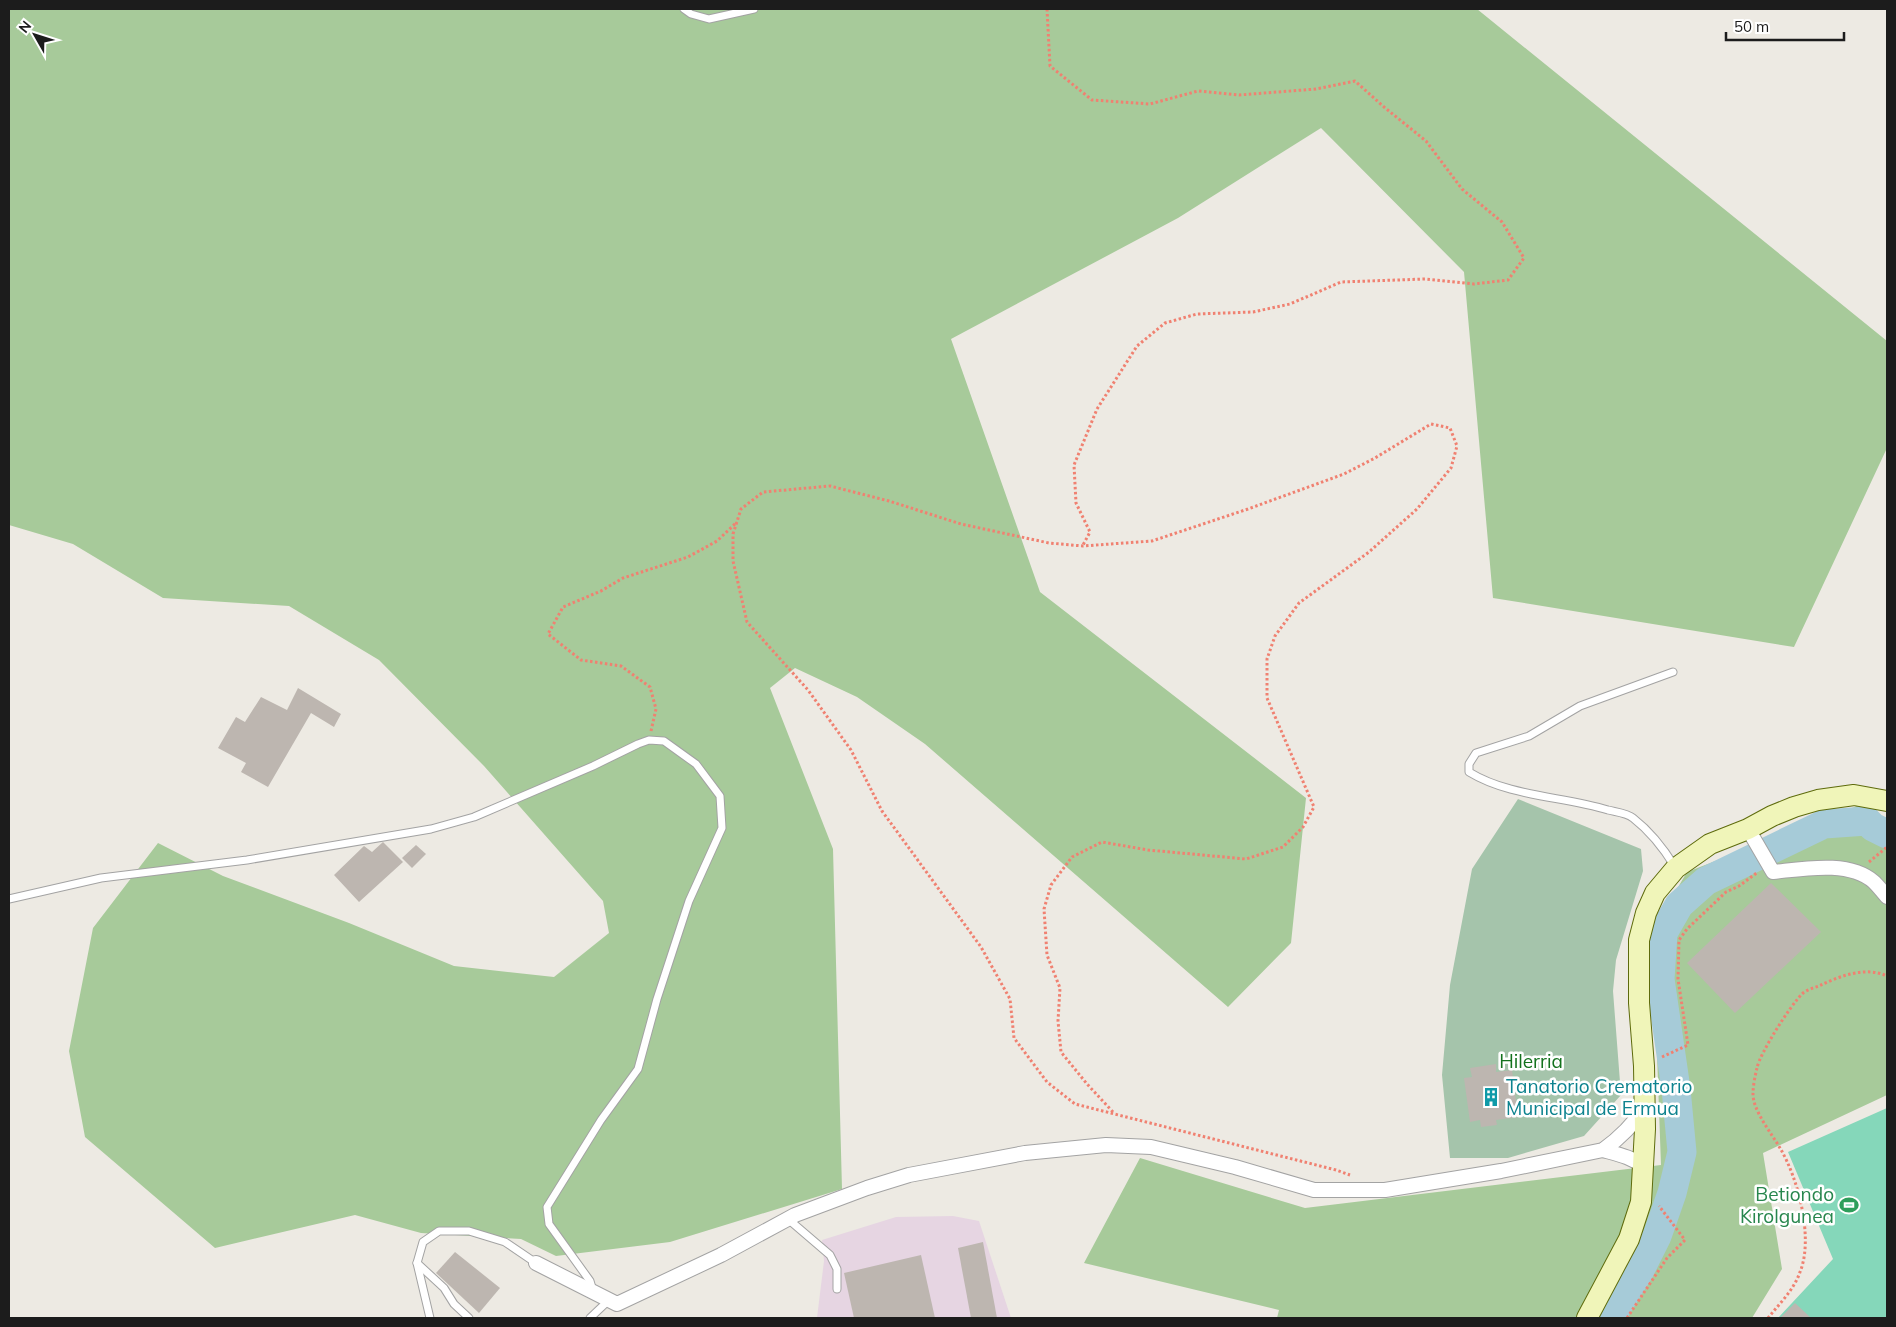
<svg xmlns="http://www.w3.org/2000/svg" width="1896" height="1327" font-family="Mulish,sans-serif">
	<rect width="100%" height="100%" fill="#edeae3"/>
	<!-- industrial -->
	<path fill="#e6d5e2" d="M 953,1216 L 979,1221 L 1011,1318 L 817,1318 L 824,1261 L 822,1240 L 896,1217 Z"/>
	<!-- forest -->
	<g fill="#a7ca9a">
		<path d="M 9,9 L 1477,9 L 1887,341 L 1887,448 L 1794,647 L 1493,598 L 1464,272 L 1321,128 L 1178,218 L 951,339 L 1040,592 L 1306,798 L 1291,943 L 1228,1007 L 925,744 L 857,697 L 795,668 L 770,688 L 833,849 L 842,1189 L 670,1242 L 556,1256 L 521,1239 L 421,1233 L 355,1215 L 215,1248 L 85,1137 L 69,1051 L 93,928 L 158,843 L 223,876 L 349,923 L 454,966 L 554,977 L 609,933 L 603,901 L 484,766 L 379,660 L 289,606 L 163,598 L 73,544 L 9,525 Z"/>
		<path d="M 1857,806 L 1887,820 L 1887,1095 L 1763,1153 L 1782,1269 L 1752,1318 L 1277,1318 L 1279,1310 L 1084,1263 L 1140,1158 L 1305,1208 L 1661,1165 L 1654,972 L 1651,933 L 1687,872 Z"/>
	</g>
	<!-- cemetery -->
	<path fill="#a5c4ab" d="M 1518,799 L 1641,849 L 1643,871 L 1616,960 L 1613,991 L 1621,1095 L 1584,1136 L 1508,1158 L 1450,1158 L 1442,1075 L 1450,985 L 1472,869 Z"/>
	<!-- pitch -->
	<path fill="#85d7ba" d="M 1887,1108 L 1887,1318 L 1778,1318 L 1833,1259 L 1788,1152 Z"/>
	<g fill="none" stroke-linecap="round" stroke-linejoin="round">
		<!-- river -->
		<path stroke="#a6cbd8" stroke-width="29" d="M 1610,1318 L 1640,1270 L 1657,1236 L 1672,1193 L 1682,1152 L 1676,1089 L 1660,979 L 1663,933 L 1679,905 L 1706,881 L 1824,824 L 1867,821 L 1873,827 L 1887,834"/>
	</g>
	<!-- building -->
	<g fill="#bdb6b0">
		<path d="M 298,688 L 341,714 L 334,727 L 311,713 L 268,787 L 241,772 L 246,763 L 218,748 L 236,717 L 245,722 L 261,697 L 287,710 Z"/>
		<path d="M 383,842 L 403,862 L 359,902 L 334,875 L 364,846 L 372,852 Z"/>
		<path d="M 416,845 L 426,854 L 412,868 L 402,858 Z"/>
		<path d="M 1771,883 L 1821,932 L 1735,1013 L 1687,963 Z"/>
		<path d="M 1496,1064 L 1496,1072 L 1512,1070 L 1518,1117 L 1496,1120 L 1497,1125 L 1481,1127 L 1480,1120 L 1470,1122 L 1464,1078 L 1472,1077 L 1470,1068 Z"/>
		<path d="M 983,1242 L 997,1318 L 971,1318 L 958,1248 Z"/>
		<path d="M 455,1252 L 500,1288 L 479,1313 L 436,1273 Z"/>
		<path d="M 921,1255 L 935,1318 L 854,1318 L 844,1273 Z"/>
		<path d="M 1795,1303 L 1811,1318 L 1780,1318 Z"/>
	</g>
	<g fill="none" stroke-linecap="round" stroke-linejoin="round">
		<!-- lane casing -->
		<g stroke="#a3a3a3" stroke-width="9">
			<g id="lane">
				<path d="M 684,9 L 691,14 L 709,19 L 754,9"/>
				<path d="M 1673,672 L 1580,706 L 1529,736 L 1476,753 L 1469,764 L 1469,772 C 1510,797 1563,796 1608,810 C 1616,812 1627,813 1633,818 C 1651,832 1664,849 1675,867"/>
				<path d="M 9,899 L 101,878 L 247,860 L 431,829 L 474,817 L 593,766 L 638,744 L 649,740 L 664,741 L 696,764 L 720,796 L 722,828 L 689,901 L 657,999 L 638,1069 L 601,1120 L 547,1207 L 549,1224 L 590,1281 L 593,1291"/>
				<path d="M 788,1219 L 830,1255 L 837,1269 L 837,1289"/>
				<path d="M 417,1263 L 444,1288 L 454,1304 L 469,1318"/>
				<path d="M 430,1318 L 417,1263 L 423,1242 L 439,1231 L 469,1231 L 505,1242 L 536,1263"/>
				<path d="M 590,1318 L 609,1300"/>
			</g>
		</g>
		<!-- street casing -->
		<g stroke="#a3a3a3" stroke-width="16">
			<g id="street">
				<path d="M 1748,829 L 1773,872 C 1803,869 1849,860 1874,882 C 1879,887 1883,892 1887,897"/>
				<path d="M 1603,1150 C 1617,1154 1632,1157 1644,1167"/>
				<path d="M 536,1263 L 617,1304 L 721,1255 L 795,1215 L 867,1188 L 909,1175 L 1025,1153 L 1106,1145 L 1151,1147 L 1235,1167 L 1314,1190 L 1385,1190 L 1501,1171 L 1603,1150 C 1620,1138 1633,1125 1645,1107"/>
			</g>
		</g>
		<!-- secondary casing -->
		<g stroke="#5e6b0c" stroke-width="22">
			<path id="secondary" d="M 1587,1318 L 1629,1239 L 1641,1202 L 1645,1129 L 1644,1066 L 1639,1003 L 1639,940 L 1646,913 L 1655,893 L 1676,868 L 1710,844 L 1748,829 L 1772,816 L 1794,807 L 1818,800 L 1854,795 L 1887,801"/>
		</g>
		<!-- path -->
		<g stroke="#f08171" stroke-width="3" stroke-dasharray="2.5 2.5" stroke-linecap="butt">
			<path d="M 1047,9 L 1050,66 L 1092,100 L 1150,104 L 1198,91 L 1239,95 L 1316,89 L 1355,81 L 1384,107 L 1426,141 L 1462,189 L 1502,222 L 1524,258 L 1508,280 L 1474,284 L 1425,279 L 1341,282 L 1290,304 L 1253,312 L 1197,314 L 1165,323 L 1137,346 L 1097,409 L 1074,465 L 1076,503 L 1090,532 L 1083,545"/>
			<path d="M 651,731 L 656,709 L 650,687 L 621,666 L 581,660 L 548,634 L 563,607 L 601,591 L 623,578 L 688,557 L 717,541 L 737,522"/>
			<path d="M 1869,862 L 1887,847"/>
			<path d="M 1662,1057 L 1688,1045 L 1678,979 L 1679,940 L 1687,929 L 1726,892 L 1739,886 L 1758,872"/>
			<path d="M 1113,1112 L 1087,1084 L 1061,1052 L 1058,1021 L 1060,988 L 1047,955 L 1044,909 L 1051,885 L 1072,857 L 1102,842 L 1148,850 L 1246,859 L 1283,847 L 1303,827 L 1314,807 L 1267,698 L 1267,659 L 1275,636 L 1299,603 L 1369,552 L 1417,509 L 1451,468 L 1457,446 L 1450,428 L 1431,424 L 1375,458 L 1344,474 L 1248,509 L 1152,541 L 1083,546 L 1049,543 L 961,524 L 889,501 L 830,486 L 763,492 L 741,509 L 733,534 L 733,561 L 747,622 L 808,690 L 851,750 L 882,811 L 981,947 L 1010,999 L 1014,1038 L 1047,1082 L 1075,1104 L 1336,1170 L 1350,1175"/>
			<path d="M 1627,1318 L 1667,1258 L 1685,1240 L 1659,1206"/>
			<path d="M 1768,1318 C 1779,1304 1794,1290 1800,1272 C 1814,1238 1798,1178 1780,1148 C 1772,1134 1753,1111 1753,1094 C 1753,1086 1755,1076 1757,1068 C 1760,1053 1790,1006 1802,994 C 1806,990 1813,988 1819,986 C 1839,976 1866,966 1887,976"/>
		</g>
		<!-- lane -->
		<use href="#lane" stroke="#fff" stroke-width="7"/>
		<!-- street -->
		<use href="#street" stroke="#fff" stroke-width="14"/>
		<!-- secondary -->
		<use href="#secondary" stroke="#f0f5b9" stroke-width="20"/>
	</g>
	<!-- icons -->
	<defs>
		<g id="building-bare" transform="scale(1.5)"><path d="M-4-6H4V6H1V3H-1V6H-4ZM-2.5-4.3h1.7v1.8h-1.7ZM.8-4.3h1.7v1.8H.8ZM-2.5-1h1.7V.8h-1.7ZM.8-1h1.7V.8H.8Z" fill="#0f9aa8" stroke="#fff" stroke-width="2.5" paint-order="stroke"/></g>
		<g id="stadium-bare" transform="scale(1.5)"><path d="M0-5a6.5 5 0 1 0 0 10a6.5 5 0 1 0 0-10ZM-3.5-1.8h7v3.6h-7Z" fill="#2e9e5b" stroke="#fff" stroke-width="2.5" paint-order="stroke"/></g>
	</defs>
	<g fill-rule="evenodd">
		<use href="#building-bare" x="1491" y="1097"/>
		<use href="#stadium-bare" x="1849" y="1205"/>
	</g>
	<g text-anchor="middle" dominant-baseline="central" stroke-width="5" stroke-linejoin="round" paint-order="stroke">
		<!-- park labels -->
		<g font-size="19" fill="#13721d" stroke="#fff">
			<text x="1531" y="1061">Hilerria</text>
		</g>
		<!-- culture labels -->
		<g font-size="19" fill="#0d838f" stroke="#fff" text-anchor="start">
			<text x="1506" y="1086">Tanatorio Crematorio<tspan x="1506" dy="22">Municipal de Ermua</tspan></text>
		</g>
		<!-- leisure labels -->
		<g font-size="19" fill="#27864d" stroke="#fff" text-anchor="end">
			<text x="1834" y="1194">Betiondo<tspan x="1834" dy="22">Kirolgunea</tspan></text>
		</g>
	</g>
	<!-- border -->
	<rect width="1896" height="1327" fill="none" stroke="#1c1c1c" stroke-width="20"/>
	<!-- north arrow -->
	<g transform="translate(35 35) rotate(309)" stroke="#ffffff" stroke-width="4" paint-order="stroke">
	<path d="M0-4L9 19L0 12L-9 19Z" fill="#1c1c1c"/>
	<text y="-8" font-size="14" font-weight="bold" text-anchor="middle" fill="#1c1c1c">N</text>
	</g>
	<!-- scale -->
	<path d="M1726 32v8h118v-8" fill="none" stroke="#1c1c1c" stroke-width="2.5"/>
	<text x="1734" y="32" font-size="15" fill="#1c1c1c" stroke="#ffffff" stroke-width="4" paint-order="stroke">50 m</text>
</svg>
